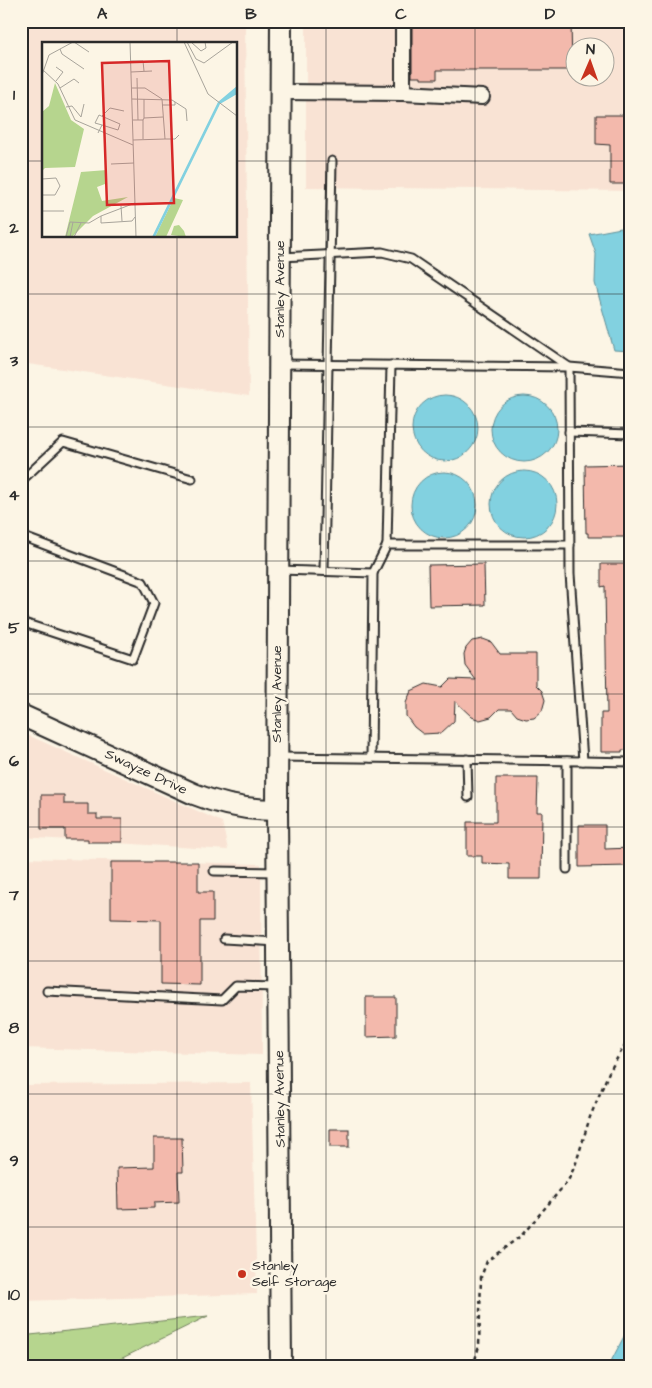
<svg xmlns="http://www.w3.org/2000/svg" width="652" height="1388" font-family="'Architects Daughter',sans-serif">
	<rect width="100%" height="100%" fill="#fcf5e5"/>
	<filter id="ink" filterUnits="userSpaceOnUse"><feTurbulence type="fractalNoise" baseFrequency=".02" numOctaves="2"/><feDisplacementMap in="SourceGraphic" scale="10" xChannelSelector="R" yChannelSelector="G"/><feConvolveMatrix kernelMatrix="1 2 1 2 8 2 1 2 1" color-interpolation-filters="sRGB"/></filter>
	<g filter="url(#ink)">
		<!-- built -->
		<g fill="#f9e3d4" fill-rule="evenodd">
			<path d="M 21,21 L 245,21 L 249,396 L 21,363 ZM 44,44 L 236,44 L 236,236 L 44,236 Z"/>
			<path d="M 306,21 L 631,21 L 631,191 L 306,187 ZM 574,48 L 604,48 L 604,78 L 574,78 Z"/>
			<path d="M 21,732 L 222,822 L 228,850 L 21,837 Z"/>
			<path d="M 21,858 L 261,864 L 262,1055 L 21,1048 Z"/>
			<path d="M 251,1083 L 257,1294 L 21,1301 L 21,1104 L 25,1085 Z"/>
		</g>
		<!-- green -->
		<path fill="#b6d58e" stroke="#70805c" d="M 208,1316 L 104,1367 L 21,1367 L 21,1336 Z"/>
		<!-- water -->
		<g fill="#82d1e0" stroke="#5f8f98">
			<path d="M 621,228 L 631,257 L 631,351 L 614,350 L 595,283 L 596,254 L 589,234 Z"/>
			<circle cx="445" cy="428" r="33"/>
			<circle cx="524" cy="429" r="33"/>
			<circle cx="524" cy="504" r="33"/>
			<circle cx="444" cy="505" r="33"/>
			<path d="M 631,1323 L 631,1367 L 608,1367 Z"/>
		</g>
		<!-- building -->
		<g fill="#f3b9ac" stroke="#2b2b2b">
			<path d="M 412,21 L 571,21 L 572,70 L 437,70 L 437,79 L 421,79 L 421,77 L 412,77 Z"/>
			<path d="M 596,115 L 631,115 L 631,184 L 610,184 L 610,145 L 596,144 Z"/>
			<path d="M 631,464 L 631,537 L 588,537 L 588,533 L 586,533 L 585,465 Z"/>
			<path d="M 484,564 L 485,605 L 429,606 L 428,565 Z"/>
			<path d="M 601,564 L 631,564 L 631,750 L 622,750 L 622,752 L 601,752 L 601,713 L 607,713 L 605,586 L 601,587 Z"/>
			<path d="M 483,639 L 491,642 L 500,654 L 536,654 L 536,685 L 542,691 L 545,700 L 542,711 L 534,718 L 526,719 L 517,716 L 511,709 L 499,709 L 491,717 L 480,720 L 472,717 L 455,701 L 454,721 L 441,733 L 423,734 L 414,727 L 406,716 L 406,703 L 411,691 L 426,684 L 442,687 L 450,679 L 476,680 L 465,665 L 464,654 L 466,648 L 472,641 Z"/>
			<path d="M 496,778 L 538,778 L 537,812 L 542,812 L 541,879 L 509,879 L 509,864 L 482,863 L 482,856 L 467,856 L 467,822 L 496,822 Z"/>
			<path d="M 41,795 L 64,795 L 64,804 L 88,804 L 88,814 L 97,814 L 97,819 L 122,819 L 122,842 L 88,842 L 88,839 L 65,839 L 65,829 L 41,829 Z"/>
			<path d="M 579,825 L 605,825 L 605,849 L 631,848 L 631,866 L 579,867 Z"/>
			<path d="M 111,862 L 198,862 L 198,892 L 213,892 L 213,921 L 200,921 L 200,985 L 161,984 L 161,920 L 111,919 Z"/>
			<path d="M 366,997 L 396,997 L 396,1036 L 366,1037 Z"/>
			<rect x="330" y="1129" width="19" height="18"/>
			<path d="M 154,1138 L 182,1138 L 183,1172 L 178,1172 L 179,1202 L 154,1203 L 154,1208 L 118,1209 L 117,1168 L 154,1167 Z"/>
		</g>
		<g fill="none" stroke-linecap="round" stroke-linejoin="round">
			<!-- lane casing -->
			<g stroke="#2b2b2b" stroke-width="11">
				<g id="lane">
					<path d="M 281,364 L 569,367 L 631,372"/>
					<path d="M 569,432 L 631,434"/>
					<path d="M 21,481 L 63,442 L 192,479"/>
					<path d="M 21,536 L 143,582 L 154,603 L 133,659 L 21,622"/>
					<path d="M 387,545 L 391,365"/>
					<path d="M 280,570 L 373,573 L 371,758"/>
					<path d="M 324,571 L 332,161"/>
					<path d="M 373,573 L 387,545 L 570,545"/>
					<path d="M 278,757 L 583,761 L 570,574 L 569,367 L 411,259 L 382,252 L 281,257"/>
					<path d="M 467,759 L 468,797"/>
					<path d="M 567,761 L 567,869"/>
					<path d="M 583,761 L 631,762"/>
					<path d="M 214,871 L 276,872"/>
					<path d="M 224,939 L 277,942"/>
					<path d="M 47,991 L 222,1000 L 236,986 L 276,987"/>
				</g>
			</g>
			<!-- street casing -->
			<g stroke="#2b2b2b" stroke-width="18">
				<g id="street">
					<path d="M 281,92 L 403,93 L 482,97"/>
					<path d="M 403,93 L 403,21"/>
				</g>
			</g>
			<!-- secondary casing -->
			<g stroke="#2b2b2b" stroke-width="24">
				<g id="secondary">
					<path d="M 281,21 L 277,810 L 281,1367"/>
					<path d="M 21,715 L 194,794 C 221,805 247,810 277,810"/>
				</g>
			</g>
			<!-- path -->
			<path stroke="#2b2b2b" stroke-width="2.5" stroke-dasharray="4 4" stroke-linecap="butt" d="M 473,1367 L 479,1346 L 481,1277 L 487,1261 L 522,1235 L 568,1181 L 576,1163 L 590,1117 L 609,1072 L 631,1035"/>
			<!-- lane -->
			<use href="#lane" stroke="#fcf5e5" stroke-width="7"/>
			<!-- street -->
			<use href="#street" stroke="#fcf5e5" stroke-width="14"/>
			<!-- secondary -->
			<use href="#secondary" stroke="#fcf5e5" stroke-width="20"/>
		</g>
	</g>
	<!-- grid -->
	<path fill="none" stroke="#2b2b2b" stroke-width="1" stroke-opacity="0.55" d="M 177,21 L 177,44M 326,21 L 326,1367M 475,21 L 475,1367M 21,161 L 44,161M 236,161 L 631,161M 177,236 L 177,1367M 21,294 L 631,294M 21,427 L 631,427M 21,561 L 631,561M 21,694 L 631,694M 21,827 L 631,827M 21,961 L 631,961M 21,1094 L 631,1094M 21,1227 L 631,1227"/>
	<!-- markers -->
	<circle fill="#c8321e" stroke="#fcf5e5" stroke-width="2" cx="242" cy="1274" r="5"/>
	<g text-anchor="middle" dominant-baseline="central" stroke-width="5" stroke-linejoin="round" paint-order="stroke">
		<!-- street labels -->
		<g font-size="14" fill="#2b2b2b" stroke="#fcf5e5">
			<text transform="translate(280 289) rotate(-90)">Stanley Avenue</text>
			<text transform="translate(277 694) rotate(-90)">Stanley Avenue</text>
			<text transform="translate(146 772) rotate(25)">Swayze Drive</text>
			<text transform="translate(280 1099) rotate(-91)">Stanley Avenue</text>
		</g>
		<!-- poi labels -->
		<g font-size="14" fill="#2b2b2b" stroke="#fcf5e5" text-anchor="start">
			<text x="252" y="1266">Stanley<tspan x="252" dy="16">Self Storage</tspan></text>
		</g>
	</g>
	<!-- overview -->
	<g transform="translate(42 42)">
		<rect width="195" height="195" fill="#fcf5e5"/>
		<path d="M 13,41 L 29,78 L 42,87 L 33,125 L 3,126 L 0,129 L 0,70 L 7,64 ZM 65,128 L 63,142 L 55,145 L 60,159 L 86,155 L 51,174 L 30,195 L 23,195 L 39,130 ZM 132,156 L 141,158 L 124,195 L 113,195 ZM 137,183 L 142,189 L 144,195 L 129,193 L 132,184 Z" fill="#b6d58e"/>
		<path d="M 195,44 L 195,52 L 178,62 L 113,195 L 110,195 L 176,60 Z" fill="#82d1e0"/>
		<path fill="none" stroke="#a8a49b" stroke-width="1" d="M 32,0 L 47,10M 88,0 L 94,195M 142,0 L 166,52 L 195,74M 145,0 L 154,17 L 162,21 L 191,0M 149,0 L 159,9 L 164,6 L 163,0M 18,7 L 20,12 L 42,27M 89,19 L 101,19 L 102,29M 14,25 L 21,30 L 14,39M 0,27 L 16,42 L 33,78 L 91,103M 89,30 L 110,29M 0,33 L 7,13 L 31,0M 95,36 L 96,78M 18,46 L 32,37 L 37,41M 90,46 L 103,46 L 120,57 L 123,97 L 91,98M 90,57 L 130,58 L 144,67 L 145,79M 102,57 L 102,76M 120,63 L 133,63 L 133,60M 24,65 L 30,64 L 39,75 L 42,62M 60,74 L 68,66 L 82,69M 91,78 L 101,78 L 101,97M 101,78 L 102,76 L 121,75M 56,91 L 60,83 L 76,88 L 78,82 L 57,73 L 53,81 L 60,83M 123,97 L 133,97 L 137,93M 69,122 L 92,121M 0,137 L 14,136 L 18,144 L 13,153 L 0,153M 79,164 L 80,179M 0,169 L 22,169M 93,175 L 90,179 L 59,181 L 59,174 L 93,161M 24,195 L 28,180 L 47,181 L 59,174M 28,195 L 31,180M 32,195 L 39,181"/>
		<path fill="#d62828" fill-opacity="0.15" stroke="#d62828" stroke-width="2.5" d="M 127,19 L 132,161 L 65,163 L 60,21 Z"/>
		<rect width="195" height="195" fill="none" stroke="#2b2b2b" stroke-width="2.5"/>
	</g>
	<!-- margin -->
	<rect width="652" height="1388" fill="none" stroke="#fcf5e5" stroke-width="55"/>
	<!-- north arrow -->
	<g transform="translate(590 62) rotate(2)"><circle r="24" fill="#fcf5e5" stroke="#a8a49b"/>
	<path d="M0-4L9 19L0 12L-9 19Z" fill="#c8321e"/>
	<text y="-8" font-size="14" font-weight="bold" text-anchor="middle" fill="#2b2b2b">N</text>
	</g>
	<rect x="28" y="28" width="596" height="1332" fill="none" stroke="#2b2b2b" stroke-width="2"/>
	<g font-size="16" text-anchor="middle" font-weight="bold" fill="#2b2b2b">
		<text x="102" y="19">A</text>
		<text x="251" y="19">B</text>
		<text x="401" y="19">C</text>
		<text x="550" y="19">D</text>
		<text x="14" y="100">1</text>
		<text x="14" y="233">2</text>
		<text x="14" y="366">3</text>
		<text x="14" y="500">4</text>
		<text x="14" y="633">5</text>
		<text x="14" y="766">6</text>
		<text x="14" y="900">7</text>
		<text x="14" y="1033">8</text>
		<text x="14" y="1166">9</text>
		<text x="14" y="1300">10</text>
	</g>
</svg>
